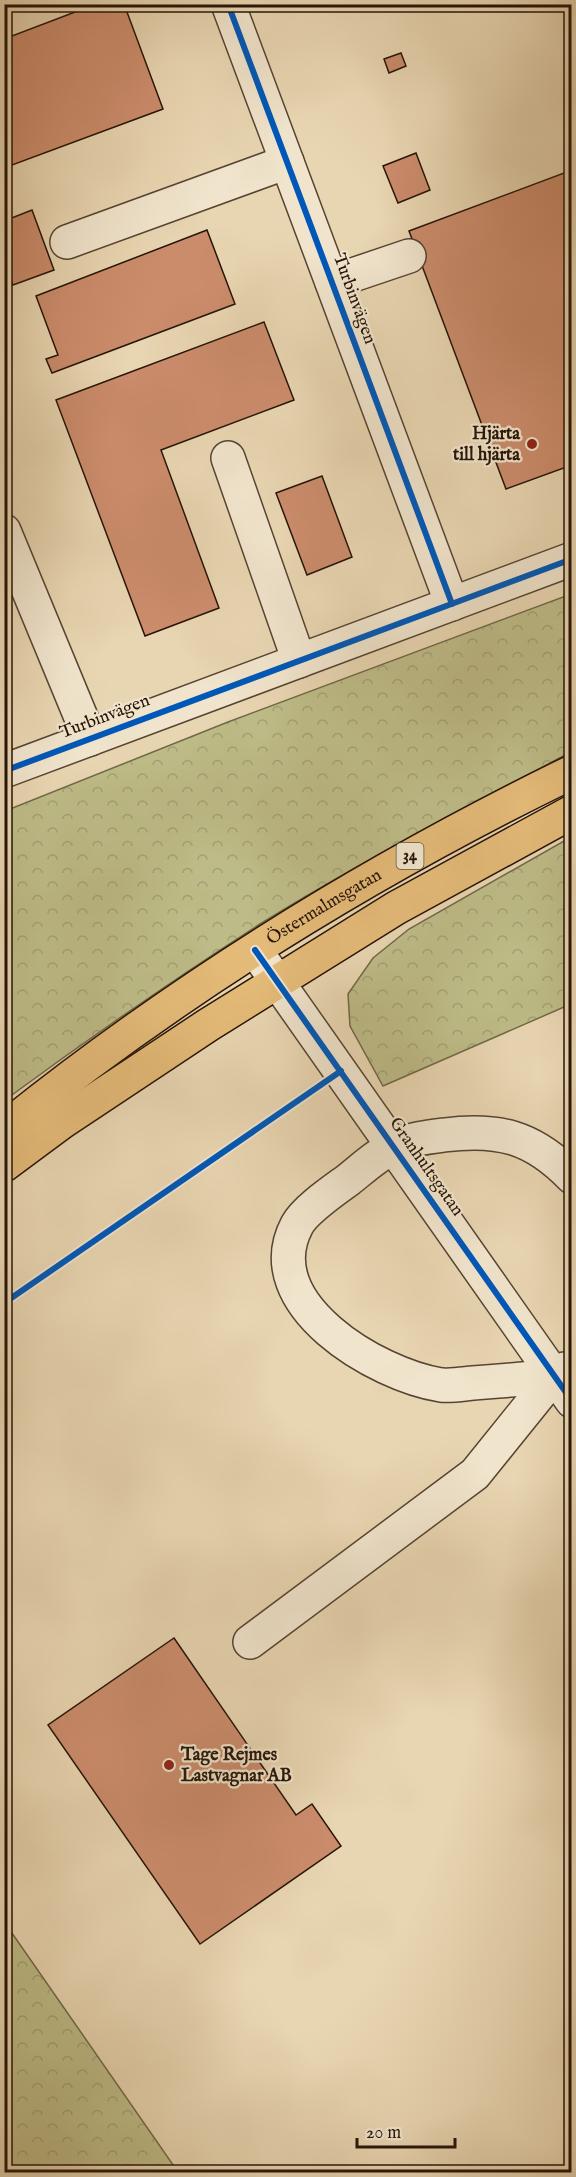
<svg xmlns="http://www.w3.org/2000/svg" width="576" height="2177" font-family="'IM FELL English',serif">
	<defs>
		<pattern id="forest-crowns" width="20" height="18" patternUnits="userSpaceOnUse" patternTransform="scale(1.5)"><rect width="20" height="18" fill="#bdbb87"/><path d="M2 6a3 3 0 1 1 6 0M12 15a3 3 0 1 1 6 0" fill="none" stroke="#a2a073"/></pattern>
	</defs>
	<rect width="100%" height="100%" fill="#e8d5b1"/>
	<filter id="stains"><feTurbulence type="fractalNoise" baseFrequency=".00333" numOctaves="4"/><feColorMatrix values="0 0 0 0 .2 0 0 0 0 .09 0 0 0 0 .02 0 0 0 .5 -.17"/></filter>
	<radialGradient id="worn" r=".72"><stop offset=".6" stop-color="#630" stop-opacity="0"/><stop offset="1" stop-color="#630" stop-opacity=".3"/></radialGradient>
	<!-- forest -->
	<g fill="url(#forest-crowns)" stroke="#716847" stroke-width="1.5">
		<path d="M 571,594 L 571,752 C 467,807 360,862 260,924 C 173,980 88,1039 5,1100 L 5,811 L 228,722 Z"/>
		<path d="M 571,837 L 571,1004 L 383,1086 L 350,1026 L 348,994 L 373,958 L 409,929 Z"/>
		<path d="M 4,1923 L 5,1923 L 178,2172 L 5,2172 Z"/>
	</g>
	<!-- building -->
	<g fill="#cb8c6c" stroke="#251407" stroke-width="1.5">
		<path d="M 96,4 L 124,4 L 163,109 L 4,168 L 4,39 Z"/>
		<path d="M 401,53 L 406,66 L 389,73 L 384,59 Z"/>
		<path d="M 416,153 L 430,190 L 398,203 L 383,166 Z"/>
		<path d="M 572,170 L 572,465 L 506,489 L 409,231 Z"/>
		<path d="M 32,210 L 54,270 L 13,285 L 4,262 L 4,221 Z"/>
		<path d="M 207,230 L 235,304 L 52,373 L 46,359 L 58,355 L 36,296 Z"/>
		<path d="M 264,322 L 294,400 L 161,450 L 219,608 L 145,636 L 56,400 Z"/>
		<path d="M 322,476 L 352,557 L 307,575 L 276,493 Z"/>
		<path d="M 4,598 L 11,616 L 4,619 Z"/>
		<path d="M 174,1638 L 296,1815 L 312,1804 L 341,1846 L 200,1944 L 48,1725 Z"/>
	</g>
	<g fill="none" stroke-linecap="round" stroke-linejoin="round">
		<!-- minor casing -->
		<g stroke="#564432" stroke-width="36">
			<g id="minor">
				<path d="M 228,4 L 452,604"/>
				<path d="M 67,242 L 287,162"/>
				<path d="M 332,282 L 409,256"/>
				<path d="M 228,458 L 299,661"/>
				<path d="M 4,531 L 90,739"/>
				<path d="M 4,771 L 572,559"/>
				<path d="M 255,950 L 572,1401"/>
				<path d="M 554,1376 C 527,1379 500,1381 473,1383 C 463,1384 451,1386 441,1385 C 377,1375 255,1304 297,1225 C 305,1210 333,1191 348,1180 C 362,1169 379,1153 396,1146 C 411,1139 428,1137 444,1135 C 499,1128 533,1137 572,1177"/>
				<path d="M 250,1642 L 475,1474 L 554,1376 L 564,1369"/>
			</g>
		</g>
		<!-- major casing -->
		<g stroke="#251407" stroke-width="36">
			<g id="major">
				<path id="s1" d="M 4,1129 C 178,989 371,870 572,772"/>
				<path d="M 4,1165 L 62,1122 L 208,1025 L 396,908 L 572,812"/>
			</g>
		</g>
		<!-- minor -->
		<use href="#minor" stroke="#f0e4cc" stroke-width="33"/>
		<!-- major -->
		<use href="#major" stroke="#e4ba78" stroke-width="33"/>
		<!-- cycleway casing -->
		<g stroke="#f0e4cc" stroke-width="10">
			<g id="cycleway">
				<path d="M 228,4 L 452,604"/>
				<path d="M 4,771 L 572,559"/>
				<path d="M 255,950 L 572,1401"/>
				<path d="M 4,1303 L 341,1071"/>
			</g>
		</g>
		<!-- cycleway -->
		<use href="#cycleway" stroke="#0057b8" stroke-width="6"/>
	</g>
	<!-- markers -->
	<g fill="#8f2418" stroke="#f0e4cc" stroke-width="2">
		<circle cx="532" cy="444" r="6"/>
		<circle cx="169" cy="1765" r="6"/>
	</g>
	<g text-anchor="middle" dominant-baseline="central" stroke-width="4.5" stroke-linejoin="round" paint-order="stroke">
		<!-- shield labels -->
		<rect fill="#f0e4cc" stroke="#625242" stroke-width="1.5" x="396.5" y="843" width="27" height="26" rx="4.5"/>
		<g font-size="16" font-weight="bold" fill="#251407">
			<text x="410" y="856">34</text>
		</g>
		<!-- street labels -->
		<g font-size="18" fill="#251407" stroke="#f0e4cc">
			<text transform="translate(354 299) rotate(70)">Turbinvägen</text>
			<text transform="translate(105 717) rotate(-21)">Turbinvägen</text>
			<text stroke="none"><textPath href="#s1" startOffset="390">Östermalmsgatan</textPath></text>
			<text transform="translate(426 1167) rotate(55)">Granhultsgatan</text>
		</g>
		<!-- poi labels -->
		<g font-size="18" font-weight="bold" fill="#251407" stroke="#f0e4cc" text-anchor="end">
			<text x="520" y="434">Hjärta<tspan x="520" dy="21">till hjärta</tspan></text>
			<text x="181" y="1755" text-anchor="start">Tage Rejmes<tspan x="181" dy="21">Lastvagnar AB</tspan></text>
		</g>
	</g>
	<!-- margin -->
	<rect width="576" height="2177" fill="none" stroke="#e8d5b1" stroke-width="24"/>
	<rect x="6" y="6" width="564" height="2165" fill="none" stroke="#251407" stroke-width="3"/>
	<rect x="12" y="12" width="552" height="2153" fill="none" stroke="#251407" stroke-width="1.5"/>
	<!-- scale -->
	<path d="M357 2138v9h98v-9" fill="none" stroke="#251407" stroke-width="3"/>
	<text x="366" y="2138" font-size="18" fill="#251407" stroke="#f0e4cc" stroke-width="4.5" paint-order="stroke">20 m</text>
	<rect width="100%" height="100%" filter="url(#stains)"/>
	<rect width="100%" height="100%" fill="url(#worn)"/>
</svg>
